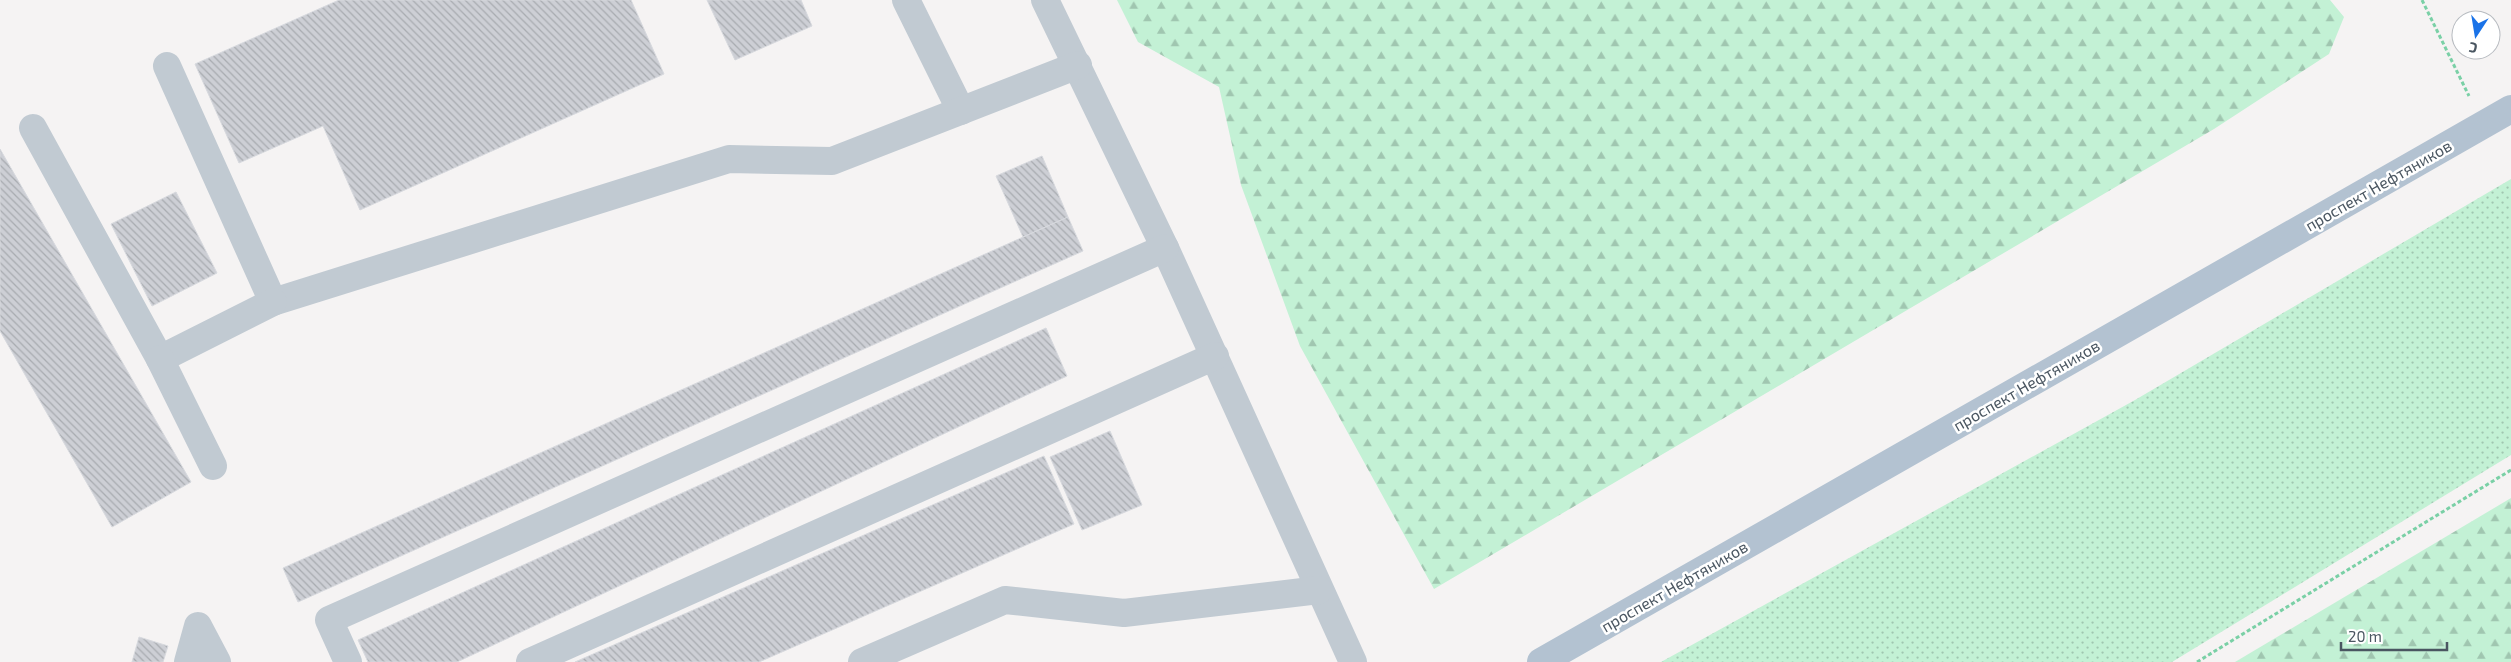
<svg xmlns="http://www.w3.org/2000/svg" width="2511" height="662" font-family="'Exo 2',sans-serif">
	<defs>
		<pattern id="grass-dots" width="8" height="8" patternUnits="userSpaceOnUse" patternTransform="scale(1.25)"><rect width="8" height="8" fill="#c3f1d5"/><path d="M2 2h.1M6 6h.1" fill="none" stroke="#a0c6b0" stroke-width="1.8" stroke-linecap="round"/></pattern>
		<pattern id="forest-firs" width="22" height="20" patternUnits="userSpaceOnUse" patternTransform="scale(1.25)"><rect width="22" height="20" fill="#c3f1d5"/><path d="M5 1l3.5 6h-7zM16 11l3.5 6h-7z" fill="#a0c6b0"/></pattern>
		<pattern id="building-back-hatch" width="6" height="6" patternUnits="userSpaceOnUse" patternTransform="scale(1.25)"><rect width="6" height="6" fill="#cdcfd5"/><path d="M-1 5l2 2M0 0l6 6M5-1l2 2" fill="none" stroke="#a8abb0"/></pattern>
	</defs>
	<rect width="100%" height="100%" fill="#f5f3f3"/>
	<!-- grass -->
	<path fill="url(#grass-dots)" d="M 2511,179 L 2511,455 L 2172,662 L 1661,662 L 2135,400 Z"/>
	<!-- forest -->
	<g fill="url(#forest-firs)">
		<path d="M 1117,0 L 2330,0 L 2344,17 L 2329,54 L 2214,129 L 1434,589 L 1300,346 L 1241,185 L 1219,87 L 1138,42 Z"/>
		<path d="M 2511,498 L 2511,662 L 2235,662 Z"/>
	</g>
	<!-- building -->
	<g fill="url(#building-back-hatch)" stroke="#d7d9de">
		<path d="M 339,0 L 631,0 L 664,74 L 360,210 L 323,126 L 239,163 L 195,64 Z"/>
		<path d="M 707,0 L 801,0 L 812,26 L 735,60 Z"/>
		<path d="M 0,149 L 191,482 L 112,527 L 0,331 Z"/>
		<path d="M 1042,156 L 1068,217 L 1023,237 L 996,176 Z"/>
		<path d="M 176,192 L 217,273 L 152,306 L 111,224 Z"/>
		<path d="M 1068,217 L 1083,251 L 298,602 L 283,568 Z"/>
		<path d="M 1046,328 L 1067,376 L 457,662 L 368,662 L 358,640 Z"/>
		<path d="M 1110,431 L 1142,505 L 1082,530 L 1050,457 Z"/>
		<path d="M 1044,456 L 1074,524 L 759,662 L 575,662 Z"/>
		<path d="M 139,637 L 168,646 L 163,662 L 132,662 Z"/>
	</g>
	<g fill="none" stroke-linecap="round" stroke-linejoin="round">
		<!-- path -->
		<g stroke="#7ad0a6" stroke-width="3" stroke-dasharray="4 2.5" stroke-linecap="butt">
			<path d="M 2422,0 L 2469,96"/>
			<path d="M 2197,662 L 2511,470"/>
		</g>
		<!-- minor -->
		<g stroke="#c1cad2" stroke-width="28">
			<path d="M 906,0 L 961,111"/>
			<path d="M 1045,0 L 1165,248 L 1353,662"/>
			<path d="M 167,66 L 273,302 L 729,159 L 832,161 L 1078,65"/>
			<path d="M 33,128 L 160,359 L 273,302"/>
			<path d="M 160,359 L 213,466"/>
			<path d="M 188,662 L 198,626 L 217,662"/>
			<path d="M 348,662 L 329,620 L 1165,248"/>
			<path d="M 530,662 L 1215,356"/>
			<path d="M 862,662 L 1005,600 L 1124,613 L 1319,590"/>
		</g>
		<!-- major -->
		<path stroke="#b3c2d1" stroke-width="28" d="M 1541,662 L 2511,109"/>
	</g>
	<g text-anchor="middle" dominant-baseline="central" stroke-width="5" stroke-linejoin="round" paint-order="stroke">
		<!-- street labels -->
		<g font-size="16" fill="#4a5661" stroke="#fff">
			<text transform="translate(2378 185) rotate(-30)">проспект Нефтяников</text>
			<text transform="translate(2026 385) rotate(-30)">проспект Нефтяников</text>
			<text transform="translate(1674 586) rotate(-30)">проспект Нефтяников</text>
		</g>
	</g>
	<!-- north arrow -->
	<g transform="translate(2476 35) rotate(192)"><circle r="24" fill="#ffffff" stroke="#b7bbc0"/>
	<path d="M0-4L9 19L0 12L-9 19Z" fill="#1a73e8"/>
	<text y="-8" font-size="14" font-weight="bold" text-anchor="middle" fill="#4a5661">С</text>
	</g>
	<!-- scale -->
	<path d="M2341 642v8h106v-8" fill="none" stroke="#4a5661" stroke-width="2.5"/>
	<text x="2348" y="642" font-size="15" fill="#4a5661" stroke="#ffffff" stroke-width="4" paint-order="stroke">20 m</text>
</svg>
